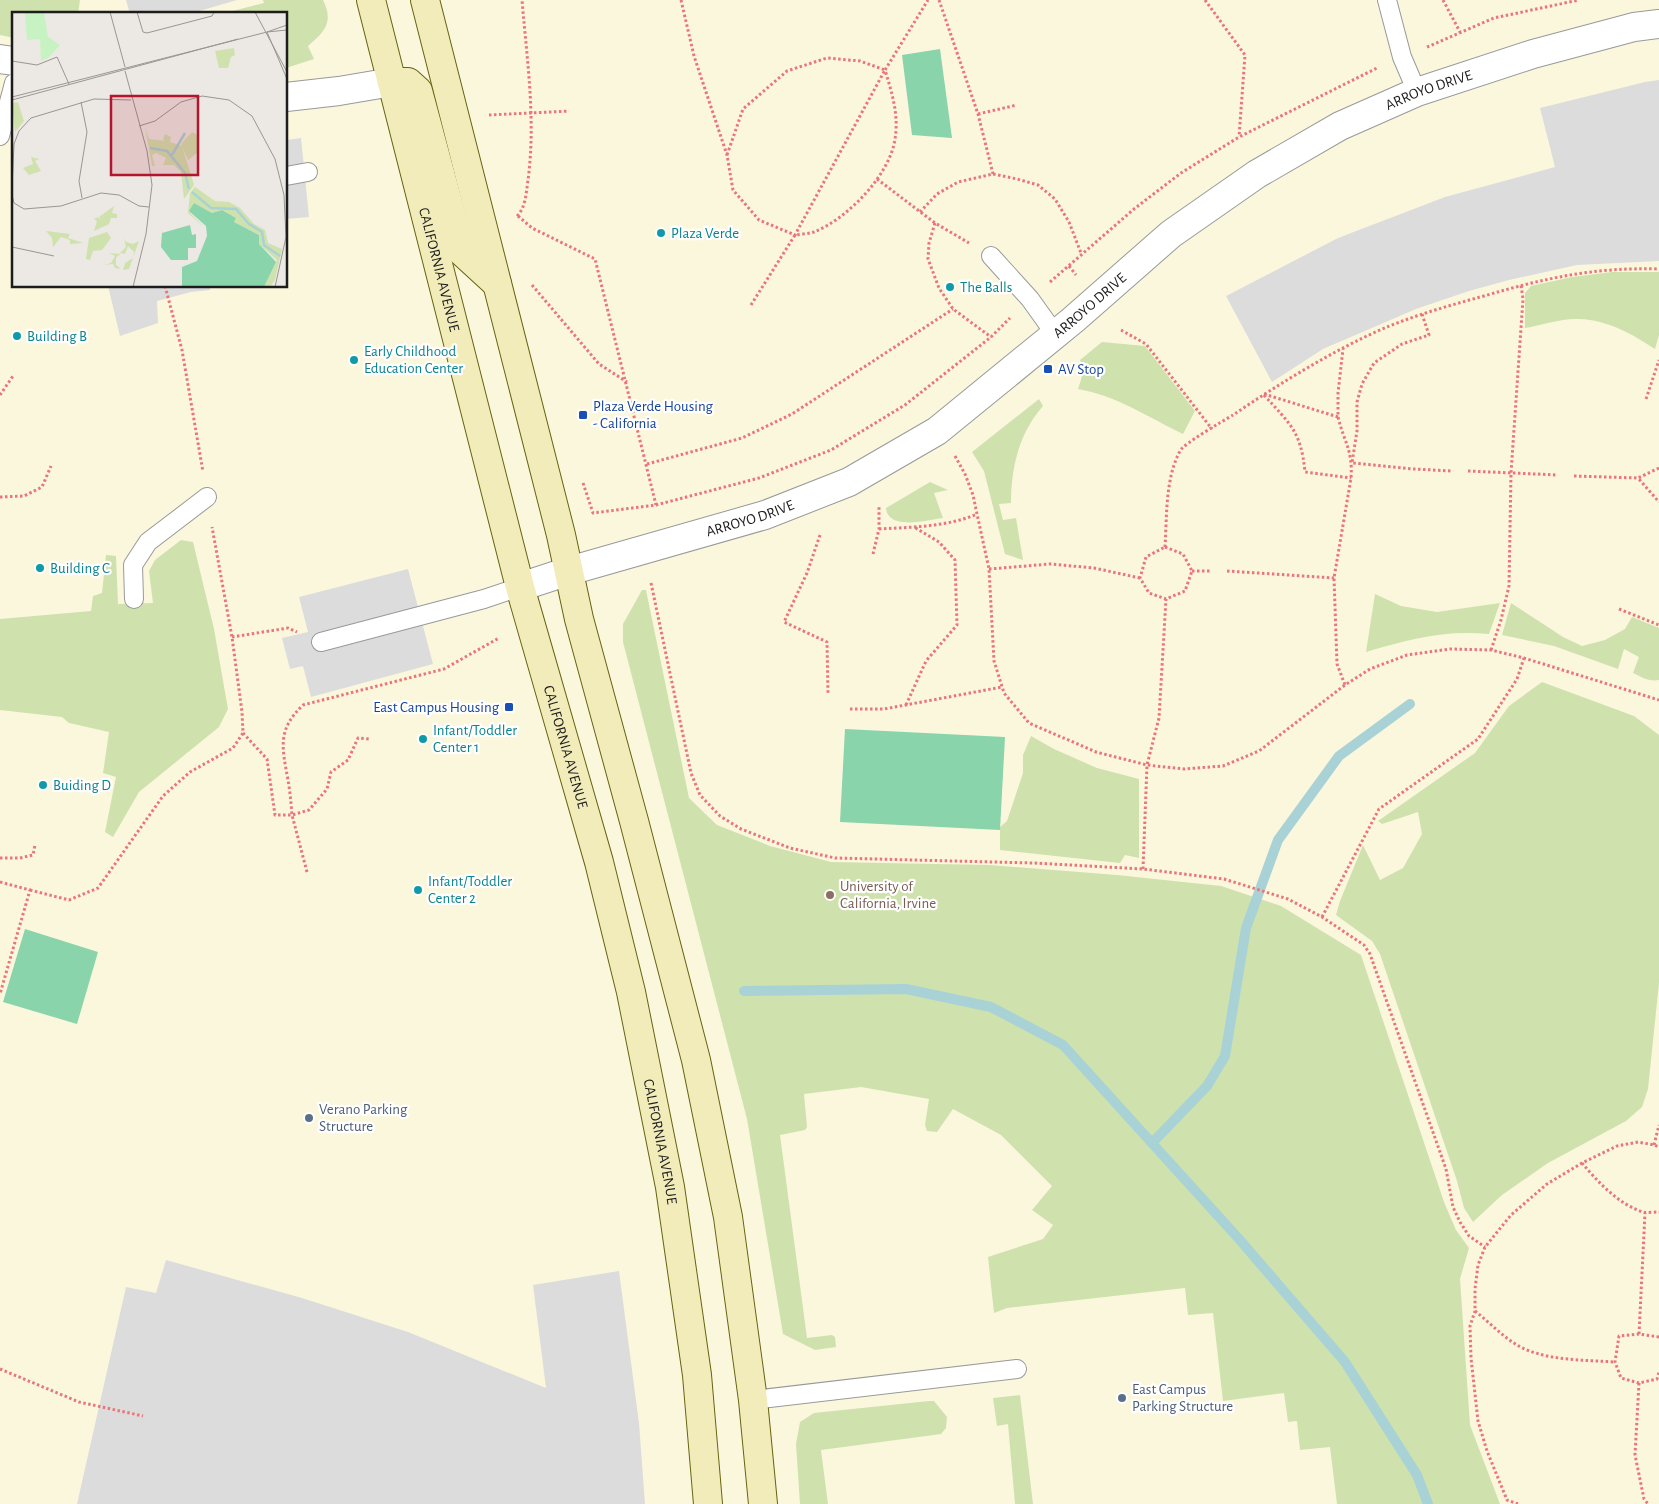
<svg xmlns="http://www.w3.org/2000/svg" width="1659" height="1504" font-family="'Alegreya Sans',sans-serif">
	<rect width="100%" height="100%" fill="#ece8e3"/>
	<!-- education -->
	<path fill="#fbf7dd" fill-rule="evenodd" d="M 0,0 L 1659,0 L 1659,1504 L 0,1504 ZM 14,14 L 286,14 L 286,286 L 14,286 Z"/>
	<!-- grass -->
	<g fill="#cfe2ad">
		<path d="M 0,0 L 80,0 L 78,14 L 14,14 L 14,38 L 0,35 Z"/>
		<path d="M 263,0 L 323,0 C 334,22 325,32 308,46 L 314,59 L 286,68 L 286,14 L 221,14 L 264,3 Z"/>
		<path d="M 1612,272 L 1659,272 L 1659,335 L 1655,349 C 1632,334 1608,320 1579,319 C 1562,318 1542,325 1525,328 L 1525,293 L 1531,286 L 1572,277 Z"/>
		<path d="M 1102,342 L 1145,346 L 1195,411 L 1183,434 C 1148,417 1117,396 1078,389 C 1082,378 1084,371 1080,360 Z"/>
		<path d="M 1039,399 L 1043,406 C 1019,433 1011,468 1011,503 L 999,504 L 1003,520 L 1016,518 L 1023,560 L 1005,554 L 984,471 L 972,452 Z"/>
		<path d="M 930,482 L 948,490 L 934,493 L 943,518 C 928,520 888,531 886,508 Z"/>
		<path d="M 181,540 L 193,542 L 214,629 L 228,709 L 219,727 L 139,792 L 113,837 L 105,832 L 116,777 L 103,773 L 109,732 L 69,723 L 62,717 L 0,710 L 0,619 L 91,611 L 93,596 L 102,593 L 106,555 L 116,556 L 118,604 L 153,603 L 149,571 L 155,560 Z"/>
		<path d="M 642,590 L 646,590 L 689,798 L 717,825 L 770,846 L 831,862 L 989,865 L 1117,875 L 1221,886 L 1281,906 L 1361,955 L 1444,1202 L 1456,1230 L 1469,1248 L 1460,1279 L 1470,1425 L 1500,1504 L 1337,1504 L 1330,1447 L 1300,1450 L 1297,1421 L 1288,1422 L 1284,1393 L 1223,1401 L 1213,1313 L 1188,1315 L 1185,1288 L 1007,1308 L 994,1313 L 988,1257 L 1043,1239 L 1053,1225 L 1032,1210 L 1052,1186 L 1001,1135 L 953,1109 L 937,1132 L 927,1131 L 925,1125 L 929,1099 L 861,1087 L 804,1094 L 807,1127 L 805,1130 L 780,1135 L 807,1338 L 832,1335 L 835,1337 L 836,1347 L 815,1350 L 783,1334 L 747,1119 L 623,642 L 623,624 Z"/>
		<path d="M 1375,594 L 1401,606 L 1437,612 L 1500,603 L 1489,634 C 1443,630 1410,639 1366,652 Z"/>
		<path d="M 1511,603 L 1563,637 L 1582,646 L 1605,640 L 1625,629 L 1632,617 L 1659,628 L 1659,680 C 1649,682 1641,677 1633,673 L 1639,657 L 1624,649 L 1618,669 L 1554,646 L 1502,635 Z"/>
		<path d="M 1542,682 L 1634,716 L 1659,735 L 1659,983 L 1648,1089 L 1642,1107 L 1626,1121 L 1548,1163 L 1502,1195 L 1473,1222 L 1464,1208 L 1457,1181 L 1380,954 L 1372,941 L 1336,915 L 1340,901 L 1363,845 L 1380,880 L 1403,868 L 1422,834 L 1418,812 L 1382,824 L 1378,821 L 1475,753 L 1509,706 Z"/>
		<path d="M 1031,736 L 1054,749 L 1097,768 L 1139,779 L 1139,858 L 1125,855 L 1120,863 L 1000,850 L 1000,827 L 1007,821 L 1023,773 L 1023,755 Z"/>
		<path d="M 1020,1395 L 1033,1504 L 1015,1504 L 1008,1424 L 997,1426 L 993,1398 Z"/>
		<path d="M 929,1401 L 934,1401 L 947,1417 L 946,1428 L 941,1434 L 821,1450 L 828,1504 L 800,1504 L 796,1444 L 800,1422 L 814,1413 Z"/>
	</g>
	<!-- pitch -->
	<g fill="#89d4ab">
		<path d="M 940,49 L 952,138 L 912,135 L 902,55 Z"/>
		<path d="M 845,729 L 1005,737 L 1000,830 L 840,822 Z"/>
		<path d="M 25,929 L 98,952 L 77,1024 L 3,1002 Z"/>
	</g>
	<!-- parking -->
	<g fill="#dcdcdc">
		<path d="M 126,0 L 237,0 L 189,14 L 130,14 Z"/>
		<path d="M 1659,80 L 1659,261 L 1577,265 L 1509,280 L 1469,291 L 1416,309 L 1323,349 L 1272,382 L 1226,296 L 1338,238 L 1445,197 L 1555,167 L 1540,108 L 1645,82 Z"/>
		<path d="M 301,138 L 309,217 L 286,219 L 286,140 Z"/>
		<path d="M 108,286 L 210,286 L 210,290 L 191,292 L 157,301 L 158,323 L 120,336 Z"/>
		<path d="M 408,569 L 433,664 L 311,697 L 303,666 L 290,669 L 282,638 L 308,632 L 299,597 Z"/>
		<path d="M 166,1260 L 302,1298 L 408,1332 L 546,1388 L 533,1285 L 619,1271 L 639,1423 L 645,1504 L 77,1504 L 126,1287 L 156,1293 Z"/>
	</g>
	<g fill="none" stroke-linecap="round" stroke-linejoin="round">
		<!-- stream -->
		<g stroke="#a8d2d6" stroke-width="10">
			<path d="M 744,991 L 906,989 L 991,1007 L 1063,1045 L 1239,1239 L 1345,1362 L 1417,1475 L 1428,1504"/>
			<path d="M 1152,1143 L 1207,1086 L 1225,1056 L 1246,928 L 1278,840 L 1339,756 L 1410,704"/>
		</g>
		<!-- service casing -->
		<g stroke="#999" stroke-width="20">
			<g id="service">
				<path d="M 1387,0 L 1402,57 L 1417,92"/>
				<path d="M 0,136 L 14,83"/>
				<path d="M 286,176 L 308,172"/>
				<path d="M 991,256 L 1030,299 L 1055,334"/>
				<path d="M 134,599 L 133,565 L 148,542 L 207,497"/>
				<path d="M 321,642 L 484,599 L 520,587"/>
				<path d="M 753,1400 L 1017,1369"/>
			</g>
		</g>
		<!-- tertiary casing -->
		<g stroke="#999" stroke-width="30">
			<g id="tertiary">
				<path d="M 0,59 L 14,61"/>
				<path d="M 286,97 L 339,91 L 392,82"/>
				<path id="s1" d="M 520,587 L 569,571 L 765,515 L 849,482 L 937,431 L 1073,320 L 1171,234 L 1257,174 L 1340,126 L 1417,92 L 1533,54 L 1634,27 L 1659,24"/>
			</g>
		</g>
		<!-- secondary casing -->
		<g stroke="#666310" stroke-width="30">
			<g id="secondary">
				<path id="s2" d="M 371,0 L 520,587 L 599,862 L 631,992 L 670,1187 L 697,1375 L 708,1504"/>
				<path d="M 425,0 L 561,535 L 579,619 L 634,821 L 696,1060 L 728,1217 L 753,1400 L 763,1504"/>
				<path d="M 392,82 L 408,82 L 418,91 L 461,251 L 497,284"/>
			</g>
		</g>
		<!-- path -->
		<g stroke="#ea767c" stroke-width="3" stroke-dasharray="2.5 2.5" stroke-linecap="butt">
			<path d="M 681,0 L 694,56 L 727,155 L 733,190 L 759,220 L 795,235 L 885,70 L 860,61 L 827,58 L 787,71 L 743,109 L 727,155"/>
			<path d="M 939,0 L 978,114 L 993,174"/>
			<path d="M 1205,0 L 1245,55 L 1239,137"/>
			<path d="M 1443,0 L 1460,32"/>
			<path d="M 1427,47 L 1494,18 L 1579,0"/>
			<path d="M 978,114 L 1017,105"/>
			<path d="M 489,115 L 569,111"/>
			<path d="M 877,179 L 935,223 L 969,243"/>
			<path d="M 920,212 L 937,194 L 958,182 L 993,174 L 1017,179 L 1038,185 L 1055,199 L 1069,222 L 1081,253"/>
			<path d="M 517,216 C 526,207 526,193 528,180 C 536,120 527,60 522,0"/>
			<path d="M 518,216 L 532,228 L 595,259 L 656,505"/>
			<path d="M 935,223 L 929,243 L 928,259 L 939,288 L 953,309 L 991,337"/>
			<path d="M 1069,266 L 1076,275"/>
			<path d="M 1050,282 L 1134,209 L 1181,173 L 1239,137 L 1377,68"/>
			<path d="M 532,285 L 599,364 L 627,382"/>
			<path d="M 165,286 L 182,350 L 203,472"/>
			<path d="M 751,305 L 795,235 C 801,234 808,234 814,232 C 847,219 890,175 895,139 C 899,115 892,93 885,70 L 928,0"/>
			<path d="M 1422,314 L 1429,335 L 1402,344 L 1374,363 L 1362,384 L 1357,402 L 1357,431 L 1352,463 L 1414,469 L 1452,471"/>
			<path d="M 1121,330 L 1146,344 L 1212,429"/>
			<path d="M 1264,394 L 1338,417 L 1338,393 L 1343,349"/>
			<path d="M 0,395 L 13,376"/>
			<path d="M 1264,395 C 1290,424 1301,431 1305,472 L 1351,478"/>
			<path d="M 1646,399 L 1659,360"/>
			<path d="M 1338,417 C 1344,442 1353,450 1351,478 L 1334,578 L 1337,664 L 1345,685"/>
			<path d="M 955,456 L 965,474 L 973,495 L 977,514 L 989,569 L 994,661 L 1004,693 L 1029,723 L 1096,752 L 1147,765 L 1184,769 L 1223,766 L 1259,751 L 1345,685 L 1370,669 L 1407,655 L 1450,649 L 1491,650 L 1524,658 L 1659,700"/>
			<path d="M 647,464 L 742,438 L 792,414 L 953,309"/>
			<path d="M 1659,468 L 1638,478 L 1659,502"/>
			<path d="M 1468,471 L 1558,475"/>
			<path d="M 1574,476 L 1638,478"/>
			<path d="M 583,483 L 593,513 L 656,505 L 759,478 L 831,450 L 905,405 L 991,337 L 1010,318"/>
			<path d="M 0,497 L 24,496 L 42,487 L 51,466"/>
			<path d="M 879,529 C 912,527 947,527 977,514"/>
			<path d="M 820,535 L 807,573 L 784,622 L 827,642 L 828,693"/>
			<path d="M 1165,547 C 1167,516 1165,479 1180,451 C 1183,444 1223,421 1233,415 C 1279,384 1335,349 1387,327 C 1419,314 1451,305 1484,296 C 1545,278 1595,267 1659,269"/>
			<path d="M 1165,547 L 1183,554 L 1192,571 L 1185,591 L 1166,599 L 1149,593 L 1140,578 L 1146,557 Z"/>
			<path d="M 873,554 L 879,529 L 879,507"/>
			<path d="M 989,569 L 1050,564 L 1094,568 L 1140,578"/>
			<path d="M 1192,571 L 1210,571"/>
			<path d="M 1227,571 L 1334,578"/>
			<path d="M 651,583 L 691,773 L 700,795 L 720,816 L 741,829 L 790,848 L 835,858 L 1034,863 L 1143,869 L 1224,879 L 1288,899 L 1322,917 L 1364,945 L 1370,954 L 1446,1169 L 1453,1207 L 1460,1222 L 1469,1236 L 1485,1247"/>
			<path d="M 1619,609 L 1659,625"/>
			<path d="M 232,637 L 288,628 L 297,632"/>
			<path d="M 1491,650 L 1501,620 L 1509,586 L 1511,473 L 1523,299 L 1521,285"/>
			<path d="M 906,705 L 926,661 L 957,625 L 955,560 L 939,542 L 914,527"/>
			<path d="M 850,709 L 884,709 L 1002,687"/>
			<path d="M 243,733 L 267,759 L 275,815 L 292,815 C 291,803 290,791 288,780 C 282,747 277,730 303,705 L 444,669 L 499,638"/>
			<path d="M 0,858 L 20,858 L 33,855 L 35,845"/>
			<path d="M 1143,869 L 1147,765 L 1159,718 L 1166,599"/>
			<path d="M 307,872 L 292,815 L 309,810 L 327,789 L 331,772 L 348,760 L 358,738 L 369,739"/>
			<path d="M 0,882 L 30,890 L 0,994"/>
			<path d="M 30,890 L 69,900 L 98,888 L 163,796 L 190,772 L 233,748 L 243,733 L 242,712 L 232,637 L 212,527"/>
			<path d="M 1322,917 L 1379,809 L 1478,739 L 1517,679 L 1524,658"/>
			<path d="M 1654,1145 L 1659,1125"/>
			<path d="M 1582,1163 C 1598,1182 1618,1204 1643,1212 C 1648,1213 1654,1212 1659,1212"/>
			<path d="M 1475,1311 C 1489,1322 1502,1336 1517,1345 C 1544,1361 1585,1360 1615,1362"/>
			<path d="M 1639,1334 L 1645,1213"/>
			<path d="M 1659,1337 L 1639,1334 L 1619,1336 L 1615,1362 L 1621,1378 L 1639,1383 L 1657,1379 L 1659,1372"/>
			<path d="M 0,1369 L 79,1402 L 143,1416"/>
			<path d="M 1639,1383 L 1635,1455 L 1644,1499 L 1648,1504"/>
			<path d="M 1518,1504 L 1507,1500 L 1487,1451 L 1478,1421 L 1471,1358 L 1470,1326 L 1475,1311 L 1475,1289 L 1478,1265 L 1485,1247 L 1511,1215 L 1547,1184 L 1582,1163 L 1617,1146 L 1638,1142 L 1654,1145 L 1659,1147"/>
		</g>
		<!-- service -->
		<use href="#service" stroke="#fff" stroke-width="18"/>
		<!-- tertiary -->
		<use href="#tertiary" stroke="#fff" stroke-width="28"/>
		<!-- secondary -->
		<use href="#secondary" stroke="#f2ecbb" stroke-width="28"/>
	</g>
	<!-- markers -->
	<g fill="#0f9aa8" stroke="#fff" stroke-width="2">
		<circle cx="661" cy="233" r="5"/>
		<circle cx="950" cy="287" r="5"/>
		<circle cx="17" cy="336" r="5"/>
		<circle cx="354" cy="360" r="5"/>
		<circle cx="40" cy="568" r="5"/>
		<circle cx="423" cy="739" r="5"/>
		<circle cx="43" cy="785" r="5"/>
		<circle cx="418" cy="890" r="5"/>
	</g>
	<g fill="#1a4fb4" stroke="#fff" stroke-width="2">
		<rect x="1043" y="364" width="10" height="10" rx="2.5"/>
		<rect x="578" y="410" width="10" height="10" rx="2.5"/>
		<rect x="504" y="702" width="10" height="10" rx="2.5"/>
	</g>
	<circle fill="#8d6e63" stroke="#fff" stroke-width="2" cx="830" cy="895" r="5"/>
	<g fill="#5c6f8a" stroke="#fff" stroke-width="2">
		<circle cx="309" cy="1118" r="5"/>
		<circle cx="1122" cy="1398" r="5"/>
	</g>
	<g text-anchor="middle" dominant-baseline="central" stroke-width="4.5" stroke-linejoin="round" paint-order="stroke">
		<!-- street labels -->
		<g font-size="15" fill="#1c1c1c" stroke="#fff">
			<text stroke="none"><textPath href="#s1" startOffset="1050">ARROYO DRIVE</textPath></text>
			<text stroke="none"><textPath href="#s2" startOffset="278">CALIFORNIA AVENUE</textPath></text>
			<text stroke="none"><textPath href="#s1" startOffset="645">ARROYO DRIVE</textPath></text>
			<text stroke="none"><textPath href="#s1" startOffset="240">ARROYO DRIVE</textPath></text>
			<text stroke="none"><textPath href="#s2" startOffset="772">CALIFORNIA AVENUE</textPath></text>
			<text stroke="none"><textPath href="#s2" startOffset="1178">CALIFORNIA AVENUE</textPath></text>
		</g>
		<!-- culture labels -->
		<g font-size="15" fill="#0d838f" stroke="#fff" text-anchor="start">
			<text x="671" y="233">Plaza Verde</text>
			<text x="960" y="287">The Balls</text>
			<text x="27" y="336">Building B</text>
			<text x="364" y="351">Early Childhood<tspan x="364" dy="17">Education Center</tspan></text>
			<text x="50" y="568">Building C</text>
			<text x="433" y="730">Infant/Toddler<tspan x="433" dy="17">Center 1</tspan></text>
			<text x="53" y="785">Buiding D</text>
			<text x="428" y="881">Infant/Toddler<tspan x="428" dy="17">Center 2</tspan></text>
		</g>
		<!-- transit labels -->
		<g font-size="15" fill="#164399" stroke="#fff" text-anchor="start">
			<text x="1058" y="369">AV Stop</text>
			<text x="593" y="406">Plaza Verde Housing<tspan x="593" dy="17">- California</tspan></text>
			<text x="499" y="707" text-anchor="end">East Campus Housing</text>
		</g>
		<!-- education labels -->
		<g font-size="15" fill="#785e54" stroke="#fff" text-anchor="start">
			<text x="840" y="886">University of<tspan x="840" dy="17">California, Irvine</tspan></text>
		</g>
		<!-- service labels -->
		<g font-size="15" fill="#4e5e75" stroke="#fff" text-anchor="start">
			<text x="319" y="1109">Verano Parking<tspan x="319" dy="17">Structure</tspan></text>
			<text x="1132" y="1389">East Campus<tspan x="1132" dy="17">Parking Structure</tspan></text>
		</g>
	</g>
	<!-- overview -->
	<g transform="translate(12 12)">
		<rect width="275" height="275" fill="#ece8e3"/>
		<path d="M 222,36 L 223,43 L 219,45 L 216,56 L 207,56 L 203,39 ZM 6,90 L 12,109 L 3,120 L 0,91 ZM 133,115 L 137,127 L 154,129 L 151,128 L 153,122 L 159,125 L 158,130 L 170,134 L 182,173 L 172,187 L 169,160 L 162,153 L 151,153 L 154,146 L 144,141 L 140,143 L 143,154 L 140,154 ZM 180,120 L 187,124 L 185,141 L 176,148 L 169,132 ZM 19,145 L 27,147 L 23,149 L 29,159 L 17,163 L 11,156 L 21,152 ZM 183,175 L 203,189 L 217,190 L 228,196 L 242,212 L 253,218 L 256,231 L 270,237 L 263,268 L 258,275 L 252,275 L 265,248 L 247,232 L 247,223 L 222,210 L 224,206 L 210,198 L 200,201 L 182,191 L 178,201 L 193,216 L 176,201 L 178,181 ZM 102,194 L 100,201 L 105,202 L 105,206 L 99,206 L 97,212 L 82,219 L 85,209 L 82,207 L 86,205 L 89,209 L 87,205 ZM 34,219 L 58,222 L 56,226 L 71,231 L 58,232 L 58,228 L 49,225 L 41,235 L 40,226 ZM 95,220 L 99,226 L 90,238 L 81,239 L 78,248 L 74,247 L 77,226 ZM 112,226 L 114,230 L 121,232 L 127,229 L 117,257 L 111,258 L 113,251 L 121,246 L 122,240 L 116,234 L 113,242 L 109,241 L 104,246 L 104,253 L 109,257 L 103,256 L 101,252 L 92,253 L 99,251 L 103,244 L 97,241 L 107,242 L 114,235 Z" fill="#cfe2ad"/>
		<path d="M 32,0 L 36,25 L 48,33 L 36,46 L 29,49 L 28,27 L 15,28 L 13,1 Z" fill="#c7f3c3"/>
		<path d="M 182,191 L 200,201 L 210,198 L 224,206 L 222,210 L 247,223 L 247,232 L 264,250 L 252,275 L 170,275 L 170,255 L 185,249 L 195,224 L 194,214 L 177,199 ZM 178,213 L 180,223 L 184,222 L 184,236 L 176,236 L 176,248 L 159,248 L 149,235 L 150,221 Z" fill="#89d4ab"/>
		<path fill="none" stroke="#a8d2d6" stroke-width="2.5" d="M 138,136 L 155,139 L 173,161 L 177,177M 160,143 L 173,121M 180,180 L 199,196 L 224,197 L 237,212 L 250,220 L 252,233 L 268,244"/>
		<path fill="none" stroke="#999693" stroke-width="1" d="M 98,0 L 113,55M 125,0 L 131,20 L 135,21 L 200,4 L 202,0M 243,0 L 275,60M 255,20 L 275,13M 255,20 L 275,18M 255,20 L 275,67M 0,49 L 25,53 L 45,45 L 57,72M 113,59 L 135,139 L 140,173 L 134,222 L 121,275M 0,85 L 255,20M 0,88 L 226,27M 69,90 L 75,120 L 67,169 L 70,186M 127,114 L 143,109 L 169,90 L 190,84 L 217,88 L 240,104 L 263,147 L 272,183 L 274,225 L 263,275M 0,177 L 2,132 L 7,119 L 19,106 L 82,87 L 119,88M 0,183 L 2,191 L 12,197 L 49,194 L 89,181 L 107,183 L 127,194 L 137,195M 0,235 L 42,244"/>
		<path fill="#b4152d" fill-opacity="0.15" stroke="#b4152d" stroke-width="2.5" d="M 99,84 L 186,84 L 186,163 L 99,163 Z"/>
		<rect width="275" height="275" fill="none" stroke="#1c1c1c" stroke-width="2.5"/>
	</g>
</svg>
